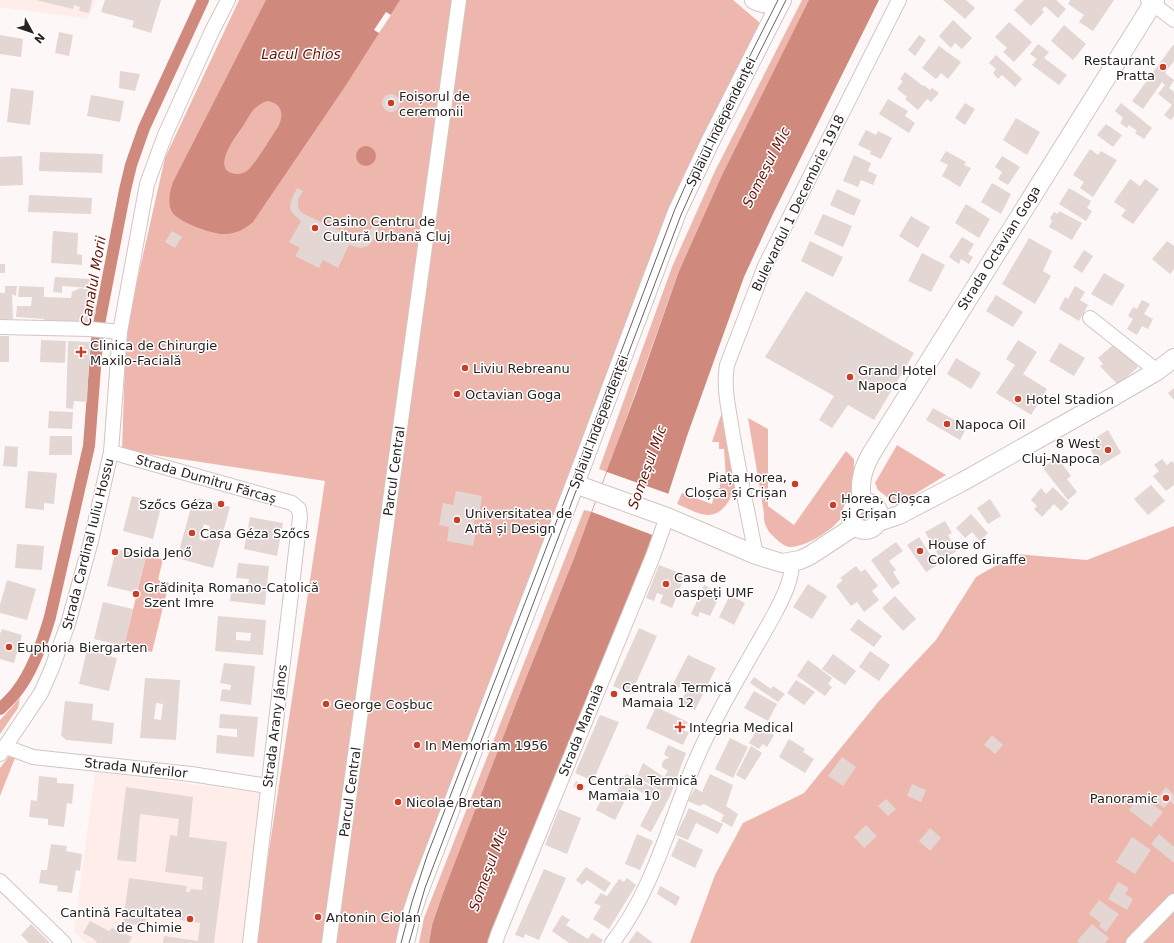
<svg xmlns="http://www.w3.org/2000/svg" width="1174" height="943" font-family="'DejaVu Sans',sans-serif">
	<rect width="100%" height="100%" fill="#fdf8f7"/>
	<!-- built -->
	<g fill="#ffede9">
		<path d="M 0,0 L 96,0 L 88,19 L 0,7 Z"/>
		<path d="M 95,772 L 264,793 L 245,943 L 86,943 L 74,932 Z"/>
	</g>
	<!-- green -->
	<g fill="#edb7ad">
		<path d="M 239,0 L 733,0 L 759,22 L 760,28 L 688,174 L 398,943 L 255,943 L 325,481 L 122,450 L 126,330 L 165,158 Z"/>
		<path d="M 802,0 L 834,0 L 809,29 L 791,37 L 721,177 L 679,271 L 607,472 L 599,469 L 672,267 L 715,171 Z"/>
		<path d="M 723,409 L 736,482 C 735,491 731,498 726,505 C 711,524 695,511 677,504 L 682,493 L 712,504 L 715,489 L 720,488 L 720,479 L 726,479 L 724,449 L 719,449 L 719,442 L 712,442 Z"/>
		<path d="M 748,418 L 768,429 L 768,506 L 794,525 L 846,451 L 854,459 C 854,479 853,501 841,518 C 833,530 804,548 789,547 C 783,546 776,539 772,535 C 766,529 763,521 764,513 Z"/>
		<path d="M 897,445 L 946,475 L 897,505 L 878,490 L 875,483 Z"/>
		<circle cx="865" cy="516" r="9"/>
		<path d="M 584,510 L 592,512 L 574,558 L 520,693 L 443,893 L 432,925 L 429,943 L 419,943 L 424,918 Z"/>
		<path d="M 1174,526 L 1174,943 L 690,943 L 715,875 L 743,823 L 804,793 L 879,701 L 936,640 L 976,577 L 1016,554 L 1087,560 Z"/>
		<path d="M 146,556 L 163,559 L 158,580 L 169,583 L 152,652 L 124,646 Z"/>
		<path d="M 20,698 L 18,708 L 0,734 L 0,720 Z"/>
		<path d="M 10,755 L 15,758 L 0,796 L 0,768 Z"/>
	</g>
	<!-- water -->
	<g fill="#cf8a7d" fill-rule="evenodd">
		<path d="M 266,0 L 400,0 L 346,85 L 253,222 C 245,229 236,234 225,234 C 214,235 178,222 172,212 C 167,203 170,191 173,182 ZM 268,101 C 283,104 284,116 278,127 C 269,140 260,157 250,168 C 246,172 242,174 236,174 C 209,171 236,136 243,126 C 247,120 250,113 255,108 C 259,105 263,102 268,101 Z"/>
		<path d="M 809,0 L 879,0 L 772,216 L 744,277 L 687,436 L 653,541 L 631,591 L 594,682 L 491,943 L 429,943 L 432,925 L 443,893 L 520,693 L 574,558 L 636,393 L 679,271 L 721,177 Z"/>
		<circle cx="366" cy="156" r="10"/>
	</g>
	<!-- pier -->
	<g fill="#fdf8f7">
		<path d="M 386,12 L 391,15 L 379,33 L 374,30 Z"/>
		<path d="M 607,472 L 669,494 L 655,536 L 592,512 Z"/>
	</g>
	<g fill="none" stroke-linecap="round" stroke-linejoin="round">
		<!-- canal -->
		<path stroke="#cf8a7d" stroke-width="12" d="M 0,709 C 6,703 12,698 17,691 C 32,672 43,641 50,617 L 89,446 L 97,341 L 100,319 L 125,190 L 131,165 L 144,128 L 203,0"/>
	</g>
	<!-- building -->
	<g fill="#e3d6d3" fill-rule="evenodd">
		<path d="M 36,0 L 92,0 L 89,13 L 79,11 L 80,7 L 74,5 L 73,9 Z"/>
		<path d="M 105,0 L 161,0 L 151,33 L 132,27 L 134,21 L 101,12 Z"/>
		<path d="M 943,0 L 966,0 L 975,8 L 965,19 Z"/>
		<path d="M 1024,0 L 1056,0 L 1066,9 L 1058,18 L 1045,6 L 1042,10 L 1044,12 L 1031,26 L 1014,10 Z"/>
		<path d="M 1070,0 L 1114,0 L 1093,31 L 1079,22 L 1084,15 L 1068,4 Z"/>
		<path d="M 953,20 L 972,38 L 962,49 L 955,43 L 951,48 L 939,36 Z"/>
		<path d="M 1009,22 L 1032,42 L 1014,62 L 1003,52 L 1007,48 L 995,37 Z"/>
		<path d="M 1064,25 L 1086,44 L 1073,60 L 1051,41 Z"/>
		<path d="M 59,32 L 73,35 L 69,56 L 55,53 Z"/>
		<path d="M 0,35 L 23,39 L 21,57 L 0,54 Z"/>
		<path d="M 919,35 L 926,40 L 915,56 L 908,50 Z"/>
		<path d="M 1038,44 L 1049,52 L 1044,58 L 1067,75 L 1059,85 L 1032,65 L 1037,59 L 1030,54 Z"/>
		<path d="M 1173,45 L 1174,45 L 1174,61 L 1165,73 L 1174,80 L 1169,88 L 1174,92 L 1174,116 L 1171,120 L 1164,115 L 1172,105 L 1158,94 L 1165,85 L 1162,82 L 1143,109 L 1132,101 Z"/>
		<path d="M 939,46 L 961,62 L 948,79 L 941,73 L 936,79 L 922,68 Z"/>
		<path d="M 996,55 L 1022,79 L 1015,87 L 1002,75 L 998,79 L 993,73 L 996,69 L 989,63 Z"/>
		<path d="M 120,71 L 140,74 L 135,91 L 119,88 Z"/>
		<path d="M 905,72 L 923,86 L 924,85 L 930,90 L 932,88 L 939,93 L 931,102 L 927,99 L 918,110 L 905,99 L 907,97 L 897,89 L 903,81 L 900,79 Z"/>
		<path d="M 11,88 L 34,91 L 30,125 L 7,122 Z"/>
		<circle cx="391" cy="103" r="9"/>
		<path d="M 91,95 L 124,101 L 120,122 L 87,116 Z"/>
		<path d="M 888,99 L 908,111 L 905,116 L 915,123 L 909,133 L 879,114 Z"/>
		<path d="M 965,103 L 975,109 L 965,125 L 955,118 Z"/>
		<path d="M 1121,103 L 1152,128 L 1144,139 L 1135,133 L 1137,131 L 1129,125 L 1127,128 L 1120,123 L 1123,118 L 1115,111 Z"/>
		<path d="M 1016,118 L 1040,132 L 1027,155 L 1003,140 Z"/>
		<path d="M 1106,124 L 1122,135 L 1113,147 L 1097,135 Z"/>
		<path d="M 866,130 L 876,135 L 878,131 L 892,138 L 881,159 L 870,154 L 871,151 L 858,145 Z"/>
		<path d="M 1090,149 L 1098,155 L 1101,151 L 1117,160 L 1093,197 L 1080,188 L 1084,182 L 1073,175 Z"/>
		<path d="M 946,151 L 966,162 L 964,165 L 971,168 L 960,187 L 942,176 L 948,165 L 940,161 Z"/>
		<path d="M 40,152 L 103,154 L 102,173 L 39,171 Z"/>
		<path d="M 854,155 L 871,163 L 868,171 L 877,175 L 873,185 L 861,180 L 858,187 L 843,181 Z"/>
		<path d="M 22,156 L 23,185 L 0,186 L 0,157 Z"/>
		<path d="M 1002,156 L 1020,167 L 1008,185 L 998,179 L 1002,172 L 995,167 Z"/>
		<path d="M 1130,179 L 1140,186 L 1145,179 L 1159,189 L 1133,224 L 1121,216 L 1126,210 L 1114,202 Z"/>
		<path d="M 992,183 L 1011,194 L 1001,214 L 981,202 Z"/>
		<path d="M 297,188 L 303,191 L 298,199 L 298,206 L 300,211 L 304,214 L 359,240 L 365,237 L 373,226 L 379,229 L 374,239 L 368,246 L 361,248 L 349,245 L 338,268 L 323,260 L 319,268 L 295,256 L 300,248 L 289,242 L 301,221 L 295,216 L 291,211 L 290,205 L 292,198 Z"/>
		<path d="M 1069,188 L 1091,201 L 1087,208 L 1092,211 L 1086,221 L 1059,204 Z"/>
		<path d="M 837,189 L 861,200 L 854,216 L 830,205 Z"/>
		<path d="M 29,195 L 92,198 L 91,214 L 28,212 Z"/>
		<path d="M 966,204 L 990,219 L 979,238 L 955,223 Z"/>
		<path d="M 1059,211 L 1082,223 L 1072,240 L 1049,227 L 1052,221 L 1050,218 L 1054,212 L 1058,214 Z"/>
		<path d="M 823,214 L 852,226 L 843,247 L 814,234 Z"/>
		<path d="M 911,216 L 930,227 L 918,248 L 899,236 Z"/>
		<path d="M 53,231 L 78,233 L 77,254 L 82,255 L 82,265 L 51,263 Z"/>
		<path d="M 172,231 L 182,237 L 175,248 L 165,242 Z"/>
		<path d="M 962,237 L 974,244 L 968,254 L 973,257 L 969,264 L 961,259 L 959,264 L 949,257 Z"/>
		<path d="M 1029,238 L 1052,251 L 1043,271 L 1051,276 L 1035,304 L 1002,284 Z"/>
		<path d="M 810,241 L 843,257 L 833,277 L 801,261 Z"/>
		<path d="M 1167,241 L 1174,246 L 1174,269 L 1170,274 L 1152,259 Z"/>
		<path d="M 1084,250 L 1093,256 L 1082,273 L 1073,267 Z"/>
		<path d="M 922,253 L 945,265 L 931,292 L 908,281 Z"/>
		<rect x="0" y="264" width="5" height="9"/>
		<path d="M 1104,273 L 1125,285 L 1112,306 L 1091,294 Z"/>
		<path d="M 55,277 L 91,279 L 90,288 L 62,286 L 62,293 L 53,292 Z"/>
		<path d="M 5,286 L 17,286 L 16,296 L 12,294 L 13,319 L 0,319 L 0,293 L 5,293 Z"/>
		<path d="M 19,286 L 44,287 L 44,297 L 71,298 L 72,292 L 80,288 L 90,290 L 92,300 L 95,301 L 96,314 L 91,314 L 92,325 L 44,323 L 44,319 L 16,317 L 17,306 L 31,306 L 32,297 L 18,297 Z"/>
		<path d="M 1075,286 L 1085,292 L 1080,300 L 1088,305 L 1079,321 L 1059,309 L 1065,297 L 1068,299 Z"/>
		<path d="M 806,291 L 914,353 L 874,420 L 848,405 L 832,428 L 819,420 L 834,396 L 765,357 Z"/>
		<path d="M 996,295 L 1023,312 L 1013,327 L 986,311 Z"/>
		<path d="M 1142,300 L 1150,304 L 1144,314 L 1153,319 L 1148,329 L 1142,326 L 1137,335 L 1127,329 L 1133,319 L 1128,316 L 1133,307 L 1137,309 Z"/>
		<rect x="0" y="336" width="9" height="26"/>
		<path d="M 41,340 L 66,341 L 65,363 L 40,362 Z"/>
		<path d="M 1018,340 L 1037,352 L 1023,374 L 1047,389 L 1031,415 L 996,393 L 1015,365 L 1006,359 Z"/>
		<path d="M 68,341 L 90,342 L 87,402 L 74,401 L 73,409 L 66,408 Z"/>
		<path d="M 1060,343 L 1085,358 L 1074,376 L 1049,361 Z"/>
		<path d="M 1113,345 L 1118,351 L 1121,348 L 1138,367 L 1118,385 L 1100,366 L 1103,364 L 1098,358 Z"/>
		<path d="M 956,358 L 981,373 L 971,389 L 947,374 Z"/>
		<path d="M 1174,388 L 1174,400 L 1168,393 Z"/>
		<path d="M 933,408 L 967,427 L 960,440 L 926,420 Z"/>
		<path d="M 49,411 L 73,412 L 72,429 L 48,428 Z"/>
		<path d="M 1108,430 L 1121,453 L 1100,466 L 1087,443 Z"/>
		<path d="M 50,436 L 72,436 L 72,455 L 49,455 Z"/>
		<path d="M 5,446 L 18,447 L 17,467 L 3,466 Z"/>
		<path d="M 1057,457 L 1071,476 L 1067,479 L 1077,492 L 1068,500 L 1043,468 Z"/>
		<path d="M 1162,459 L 1167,465 L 1172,461 L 1174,463 L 1174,485 L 1166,491 L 1153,476 L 1159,471 L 1154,465 Z"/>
		<path d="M 28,471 L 57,473 L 54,504 L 44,503 L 44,510 L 25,508 Z"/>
		<path d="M 1151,485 L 1165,501 L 1148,515 L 1134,499 Z"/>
		<path d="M 1053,487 L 1069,503 L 1061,511 L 1054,504 L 1042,517 L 1034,509 L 1037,506 L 1031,500 L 1041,488 L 1046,494 Z"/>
		<path d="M 456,491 L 482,496 L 480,509 L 477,509 L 472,534 L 475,535 L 473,546 L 447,541 L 449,527 L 439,525 L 443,503 L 453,505 Z"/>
		<path d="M 132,496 L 162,503 L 153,539 L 123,531 Z"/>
		<path d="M 194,497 L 230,507 L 213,568 L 177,558 ZM 204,524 L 210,526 L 205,541 L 199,539 Z"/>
		<path d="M 990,499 L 1001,516 L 988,524 L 977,508 Z"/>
		<path d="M 971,514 L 988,533 L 980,541 L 972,532 L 965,538 L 956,528 Z"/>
		<path d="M 250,517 L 283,523 L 277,556 L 244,549 Z"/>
		<path d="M 945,521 L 952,533 L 948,535 L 957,551 L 941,560 L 925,532 Z"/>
		<path d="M 919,537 L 937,565 L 926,572 L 907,545 Z"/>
		<path d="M 896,542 L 903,551 L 889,561 L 896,570 L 893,572 L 900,583 L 892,589 L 871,560 Z"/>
		<path d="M 17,544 L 44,546 L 42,570 L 15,568 Z"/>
		<path d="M 116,549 L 146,556 L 137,593 L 107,586 Z"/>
		<path d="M 238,563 L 269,566 L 265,605 L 230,601 L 232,585 L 248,587 L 249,579 L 236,578 Z"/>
		<path d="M 659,565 L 685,575 L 672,608 L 660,603 L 663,595 L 657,593 L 654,601 L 646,598 Z"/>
		<path d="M 856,566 L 861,572 L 865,569 L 878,586 L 872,591 L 879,600 L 864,612 L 857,602 L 851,606 L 836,586 L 843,580 L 840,578 Z"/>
		<path d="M 7,580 L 36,589 L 27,620 L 0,613 L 0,605 Z"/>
		<path d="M 808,584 L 827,596 L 812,619 L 793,607 Z"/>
		<path d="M 704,585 L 721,593 L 710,616 L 700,612 L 698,617 L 691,614 Z"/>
		<path d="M 730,595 L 745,603 L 734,625 L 719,617 Z"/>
		<path d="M 895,596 L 916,619 L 903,631 L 882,608 Z"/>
		<path d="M 103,602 L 133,609 L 124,646 L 94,639 Z"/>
		<path d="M 218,616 L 266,620 L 263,655 L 215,651 ZM 236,632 L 251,633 L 250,641 L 236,640 Z"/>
		<path d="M 858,619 L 882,636 L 874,647 L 850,630 Z"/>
		<path d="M 639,628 L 657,636 L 631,694 L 613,686 Z"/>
		<path d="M 2,629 L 22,635 L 14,663 L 0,659 L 0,634 Z"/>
		<path d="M 87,650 L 117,658 L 109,691 L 79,684 Z"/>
		<path d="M 870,651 L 890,665 L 879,681 L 859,667 Z"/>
		<path d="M 833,654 L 856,671 L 845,685 L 822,669 Z"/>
		<path d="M 688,655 L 716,668 L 695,710 L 680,703 L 690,685 L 682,681 L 679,688 L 673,684 Z"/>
		<path d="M 808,660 L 832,678 L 828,684 L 832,687 L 825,696 L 797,676 Z"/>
		<path d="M 224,663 L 255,666 L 251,705 L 220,701 L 222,689 L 230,690 L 231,685 L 220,683 Z"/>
		<path d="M 754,677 L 771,689 L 773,686 L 785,694 L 778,702 L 750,683 Z"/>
		<path d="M 145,678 L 180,680 L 176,740 L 140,738 ZM 156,703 L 163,704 L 161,720 L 154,719 Z"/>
		<path d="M 796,680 L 815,692 L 804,705 L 787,693 Z"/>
		<path d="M 612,689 L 619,693 L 617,698 L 609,695 Z"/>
		<path d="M 754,691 L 777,704 L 768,721 L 744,708 Z"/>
		<path d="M 65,701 L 93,704 L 92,720 L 114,723 L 112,744 L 66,740 L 61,735 Z"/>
		<path d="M 656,707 L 688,722 L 684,731 L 689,732 L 683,745 L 646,728 Z"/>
		<path d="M 220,714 L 258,717 L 254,757 L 216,753 L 217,735 L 237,737 L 237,729 L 219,728 Z"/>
		<path d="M 600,715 L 619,722 L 593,781 L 575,773 Z"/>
		<path d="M 759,726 L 774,735 L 767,747 L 763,744 L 759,749 L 749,743 Z"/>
		<path d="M 992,735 L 1003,745 L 995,754 L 984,745 Z"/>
		<path d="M 730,738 L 748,747 L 733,778 L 715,769 Z"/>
		<path d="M 789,739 L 805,749 L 803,752 L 814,759 L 805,773 L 779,757 Z"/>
		<path d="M 668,745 L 686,753 L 670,796 L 651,832 L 640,826 L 654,799 L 632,787 L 615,820 L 596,810 L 602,798 L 611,803 L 626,774 L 664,793 L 637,777 L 643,763 L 664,777 L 668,771 L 662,767 L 662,763 L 665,759 L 669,758 L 664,754 Z"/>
		<path d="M 751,746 L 762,753 L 745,780 L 736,775 Z"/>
		<path d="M 842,757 L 856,767 L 843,786 L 828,776 Z"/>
		<path d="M 710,774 L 733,785 L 726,806 L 738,814 L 732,827 L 721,821 L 724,815 L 704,804 L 699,806 L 688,801 L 695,788 L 702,792 Z"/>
		<path d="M 39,776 L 57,778 L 57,783 L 74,784 L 72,804 L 67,803 L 64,827 L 48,825 L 48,819 L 29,817 L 31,800 L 37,801 Z"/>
		<path d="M 576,781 L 586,786 L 584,791 L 573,787 Z"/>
		<path d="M 912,784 L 926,790 L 921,802 L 907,796 Z"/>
		<path d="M 126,787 L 193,797 L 189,837 L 227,842 L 214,943 L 163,943 L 164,936 L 198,941 L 200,923 L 180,920 L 181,914 L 147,909 L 145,926 L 123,923 L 129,878 L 187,886 L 186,892 L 190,892 L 191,889 L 202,890 L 203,877 L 165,872 L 170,835 L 177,836 L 179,819 L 140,814 L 136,862 L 117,860 Z"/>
		<path d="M 1166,787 L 1174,795 L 1174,805 L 1170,801 L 1164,808 L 1155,801 Z"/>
		<path d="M 1140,795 L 1163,812 L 1151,827 L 1129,810 Z"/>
		<path d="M 886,799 L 896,809 L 888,816 L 878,806 Z"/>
		<path d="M 689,808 L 723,824 L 718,834 L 696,823 L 688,840 L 676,835 Z"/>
		<path d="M 559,809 L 581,818 L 567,854 L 545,845 Z"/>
		<path d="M 866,825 L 877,836 L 864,848 L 854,837 Z"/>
		<path d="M 930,828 L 941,838 L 930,851 L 919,841 Z"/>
		<path d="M 637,834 L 653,841 L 640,870 L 625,864 Z"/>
		<path d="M 1159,834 L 1174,847 L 1174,863 L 1151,844 Z"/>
		<path d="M 1132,837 L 1151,850 L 1135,874 L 1116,862 Z"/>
		<path d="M 679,838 L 703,850 L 695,868 L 671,856 Z"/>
		<path d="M 51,844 L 67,846 L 66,851 L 82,854 L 80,871 L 76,870 L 72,893 L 57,891 L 58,886 L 39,883 L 41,870 L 47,870 Z"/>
		<path d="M 586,867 L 611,883 L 605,892 L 587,880 L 582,885 L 576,880 Z"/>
		<path d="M 544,869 L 566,878 L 539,940 L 525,934 L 524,938 L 515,935 Z"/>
		<path d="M 627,878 L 636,885 L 609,929 L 593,919 L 601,906 L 594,903 L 601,893 L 607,896 L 619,879 L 624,882 Z"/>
		<path d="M 1118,882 L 1129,888 L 1125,894 L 1133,899 L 1127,910 L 1108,899 Z"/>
		<path d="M 660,886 L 680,897 L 676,906 L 657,894 Z"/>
		<path d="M 1099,900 L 1119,914 L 1106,932 L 1099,926 L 1101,923 L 1089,914 Z"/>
		<path d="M 562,915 L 570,920 L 566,925 L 588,939 L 592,933 L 603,940 L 601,943 L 569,943 L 552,931 Z"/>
		<path d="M 90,921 L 109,931 L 112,928 L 132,937 L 129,943 L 97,943 L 94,939 L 83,933 Z"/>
		<path d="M 31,924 L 50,943 L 29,943 L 21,935 Z"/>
		<path d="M 1092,924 L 1109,938 L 1105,943 L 1080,943 L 1077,941 Z"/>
		<path d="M 637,931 L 653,943 L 628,943 Z"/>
	</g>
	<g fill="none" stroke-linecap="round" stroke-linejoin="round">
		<!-- minor casing -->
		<g stroke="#d2c5c2" stroke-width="16">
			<g id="minor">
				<path d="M 1148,0 L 1174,20"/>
				<path d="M 1090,318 L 1157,371"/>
				<path d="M 0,327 L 90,329 L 120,332"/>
				<path d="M 111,452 L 292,503 L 299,509 L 300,517 L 250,943"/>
				<path d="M 756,555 C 748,514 739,473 732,431 C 729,410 723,387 727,365 L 765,266 L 899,0"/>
				<path d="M 6,747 L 33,757 L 191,774 L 268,786"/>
				<path d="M 0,754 L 41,693 L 52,668 L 68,624 L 91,541 L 111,452 L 120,332 L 147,184 L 165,135 L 212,31 L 228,0"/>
				<path d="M 0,881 L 64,943"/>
				<path d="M 329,943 L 459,0"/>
				<path d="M 495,943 L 498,934 L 653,556 L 667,517"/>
				<path d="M 612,943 C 652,893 670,821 695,762 C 717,711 748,662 775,613 C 783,597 792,581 792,562"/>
				<path d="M 1133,943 L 1174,901"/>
			</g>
		</g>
		<!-- major casing -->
		<g stroke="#d2c5c2" stroke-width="20">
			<g id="major">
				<path d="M 754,0 C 763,4 772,6 781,2"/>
				<path d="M 575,484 L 667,517 L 756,555 L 782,563 L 800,560 L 809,556 L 855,526"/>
				<circle cx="865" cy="516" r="14"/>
				<path d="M 862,503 C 859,484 862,470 871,454 L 1155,0"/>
				<path d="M 878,522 L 899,515 L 962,482 L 1116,395 L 1157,371 L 1174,358"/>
				<path d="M 405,943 L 411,916 L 418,894 L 575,484 L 677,212 L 710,142 L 782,0"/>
			</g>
		</g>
		<!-- minor -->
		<use href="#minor" stroke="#fff" stroke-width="14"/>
		<!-- major -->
		<use href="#major" stroke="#fff" stroke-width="18"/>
		<!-- tram -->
		<g stroke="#686362" stroke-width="1">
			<path d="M 401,943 L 412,902 L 427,856 L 576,471 L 675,209 L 691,173 L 778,0"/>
			<path d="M 409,943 L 425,888 L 681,215 L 707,157 L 786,0"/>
		</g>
	</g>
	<!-- markers -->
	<g fill="#ca3e28" stroke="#fff" stroke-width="1.5">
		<circle cx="1163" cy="67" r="4"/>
		<circle cx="391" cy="103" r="4"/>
		<circle cx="315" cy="228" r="4"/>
		<path d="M79 346h4v4h4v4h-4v4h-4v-4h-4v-4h4z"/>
		<circle cx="465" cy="368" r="4"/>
		<circle cx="850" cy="377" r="4"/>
		<circle cx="457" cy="394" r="4"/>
		<circle cx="1018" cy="399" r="4"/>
		<circle cx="947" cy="424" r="4"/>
		<circle cx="1108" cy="450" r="4"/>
		<circle cx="795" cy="484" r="4"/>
		<circle cx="221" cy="504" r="4"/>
		<circle cx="833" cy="505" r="4"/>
		<circle cx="457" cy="520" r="4"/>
		<circle cx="192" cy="533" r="4"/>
		<circle cx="920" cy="551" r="4"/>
		<circle cx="115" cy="552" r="4"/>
		<circle cx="666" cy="584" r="4"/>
		<circle cx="136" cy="594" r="4"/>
		<circle cx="9" cy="647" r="4"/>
		<circle cx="614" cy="694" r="4"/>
		<circle cx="326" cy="704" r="4"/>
		<path d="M678 721h4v4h4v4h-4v4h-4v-4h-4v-4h4z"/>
		<circle cx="417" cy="745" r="4"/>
		<circle cx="580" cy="787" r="4"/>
		<circle cx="1166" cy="798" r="4"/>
		<circle cx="398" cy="802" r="4"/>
		<circle cx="318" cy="917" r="4"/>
		<circle cx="190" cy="919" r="4"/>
	</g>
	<g text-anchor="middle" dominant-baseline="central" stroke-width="3" stroke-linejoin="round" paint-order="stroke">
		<!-- poi labels -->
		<g font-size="13" fill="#282322" stroke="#fff" text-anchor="start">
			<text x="1155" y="60" text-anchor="end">Restaurant<tspan x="1155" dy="15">Pratta</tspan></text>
			<text x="399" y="96">Foișorul de<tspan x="399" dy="15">ceremonii</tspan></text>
			<text x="323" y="221">Casino Centru de<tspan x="323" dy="15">Cultură Urbană Cluj</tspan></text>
			<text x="90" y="345">Clinica de Chirurgie<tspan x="90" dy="15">Maxilo-Facială</tspan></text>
			<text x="473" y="368">Liviu Rebreanu</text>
			<text x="858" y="370">Grand Hotel<tspan x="858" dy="15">Napoca</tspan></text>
			<text x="465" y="394">Octavian Goga</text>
			<text x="1026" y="399">Hotel Stadion</text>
			<text x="955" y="424">Napoca Oil</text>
			<text x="1100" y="443" text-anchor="end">8 West<tspan x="1100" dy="15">Cluj-Napoca</tspan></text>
			<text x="787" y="477" text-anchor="end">Piața Horea,<tspan x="787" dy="15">Cloșca și Crișan</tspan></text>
			<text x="841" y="498">Horea, Cloșca<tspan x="841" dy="15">și Crișan</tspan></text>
			<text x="213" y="504" text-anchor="end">Szőcs Géza</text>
			<text x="465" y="513">Universitatea de<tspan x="465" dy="15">Artă și Design</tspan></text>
			<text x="200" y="533">Casa Géza Szőcs</text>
			<text x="928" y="544">House of<tspan x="928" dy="15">Colored Giraffe</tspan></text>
			<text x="123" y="552">Dsida Jenő</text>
			<text x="674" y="577">Casa de<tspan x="674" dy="15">oaspeți UMF</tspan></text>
			<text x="144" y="587">Grădinița Romano-Catolică<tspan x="144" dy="15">Szent Imre</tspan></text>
			<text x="17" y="647">Euphoria Biergarten</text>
			<text x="622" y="687">Centrala Termică<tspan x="622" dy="15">Mamaia 12</tspan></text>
			<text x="334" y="704">George Coșbuc</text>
			<text x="689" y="727">Integria Medical</text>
			<text x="425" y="745">In Memoriam 1956</text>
			<text x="588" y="780">Centrala Termică<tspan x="588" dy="15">Mamaia 10</tspan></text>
			<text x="1158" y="798" text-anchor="end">Panoramic</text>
			<text x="406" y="802">Nicolae Bretan</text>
			<text x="182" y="912" text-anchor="end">Cantină Facultatea<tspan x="182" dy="15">de Chimie</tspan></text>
			<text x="326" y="917">Antonin Ciolan</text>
		</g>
		<!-- street labels -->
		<g font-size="13" fill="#282322" stroke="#fff">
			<text transform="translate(721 122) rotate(-64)">Splaiul Independenței</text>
			<text transform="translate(798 203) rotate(-64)">Bulevardul 1 Decembrie 1918</text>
			<text transform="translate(999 248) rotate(-58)">Strada Octavian Goga</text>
			<text transform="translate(599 422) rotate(-69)">Splaiul Independenței</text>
			<text transform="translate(394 471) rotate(-82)">Parcul Central</text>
			<text transform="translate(206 479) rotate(16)">Strada Dumitru Fărcaș</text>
			<text transform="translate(88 544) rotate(-76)">Strada Cardinal Iuliu Hossu</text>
			<text transform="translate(275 726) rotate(-83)">Strada Arany János</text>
			<text transform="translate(581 730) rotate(-68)">Strada Mamaia</text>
			<text transform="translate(136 768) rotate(6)">Strada Nuferilor</text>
			<text transform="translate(350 792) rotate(-82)">Parcul Central</text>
		</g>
		<!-- water labels -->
		<g font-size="14" font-style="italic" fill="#671508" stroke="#fff">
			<text x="301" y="54">Lacul Chios</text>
			<text transform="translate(766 167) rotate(-63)">Someșul Mic</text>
			<text transform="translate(93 281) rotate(-80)">Canalul Morii</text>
			<text transform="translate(647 467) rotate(-70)">Someșul Mic</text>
			<text transform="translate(488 869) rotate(-70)">Someșul Mic</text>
		</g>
	</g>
	<!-- north arrow -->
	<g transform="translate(32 32) rotate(130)" stroke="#ffffff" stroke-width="3" paint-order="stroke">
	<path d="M0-3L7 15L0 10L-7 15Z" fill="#282322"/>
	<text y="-6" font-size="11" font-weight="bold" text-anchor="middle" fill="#282322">N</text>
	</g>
</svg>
